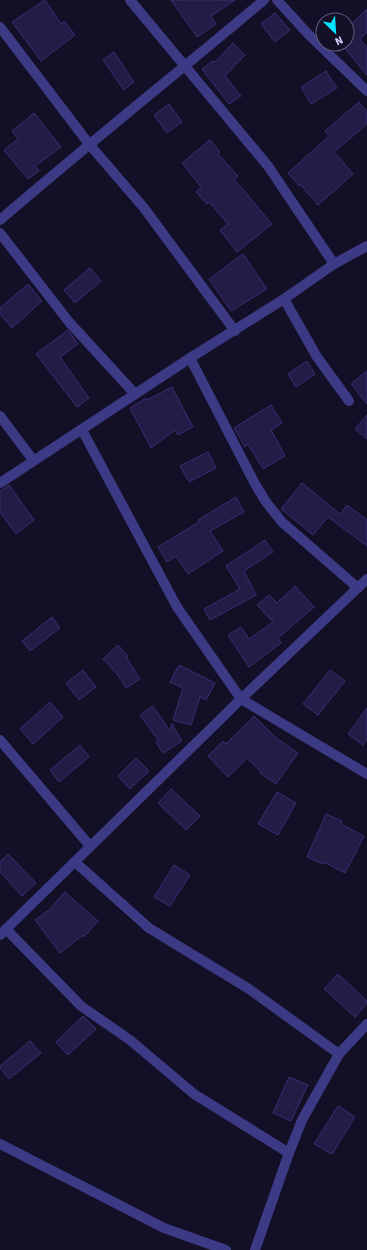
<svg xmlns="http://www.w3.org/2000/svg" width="367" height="1250" font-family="'Source Sans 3',sans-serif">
	<rect width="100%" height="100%" fill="#130f26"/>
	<!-- building -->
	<g fill="#241b47" stroke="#3b2d73">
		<path d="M 45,0 L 61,24 L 64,21 L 75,35 L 41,61 L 12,22 Z"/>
		<path d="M 171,0 L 235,0 L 211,16 L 216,24 L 197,37 Z"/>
		<path d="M 367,9 L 367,32 L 360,39 L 367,48 L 367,75 L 341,44 L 347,44 L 347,28 Z"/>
		<path d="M 275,13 L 290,30 L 275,42 L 261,24 Z"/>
		<path d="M 233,43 L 245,55 L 225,76 L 241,96 L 229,104 L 202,69 L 213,61 L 215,62 Z"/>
		<path d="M 114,52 L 134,82 L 124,90 L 103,60 Z"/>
		<path d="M 326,71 L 337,88 L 311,104 L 301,87 Z"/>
		<path d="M 359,102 L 367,112 L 367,124 L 334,152 L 353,174 L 318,205 L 300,184 L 299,186 L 288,173 L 329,136 L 325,131 Z"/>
		<path d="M 169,104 L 182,122 L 167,133 L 154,115 Z"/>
		<path d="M 34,113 L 61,147 L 35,166 L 39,171 L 28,179 L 4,150 L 18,139 L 12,131 Z"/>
		<path d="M 210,140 L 220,152 L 218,154 L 238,176 L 234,179 L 272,224 L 237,252 L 220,230 L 228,224 L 209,202 L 207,204 L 196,192 L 201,187 L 182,163 Z"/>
		<path d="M 243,254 L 267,289 L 231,311 L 209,279 Z"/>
		<path d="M 90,268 L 101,281 L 75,303 L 64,290 Z"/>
		<path d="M 28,284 L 42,301 L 12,328 L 0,314 L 0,308 Z"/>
		<path d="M 68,330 L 78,344 L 60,357 L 89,398 L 77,407 L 36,354 Z"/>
		<path d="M 307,361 L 315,374 L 296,387 L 288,374 Z"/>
		<path d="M 367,371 L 367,404 L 351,384 Z"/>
		<path d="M 172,387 L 193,427 L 178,435 L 175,430 L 151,448 L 130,408 L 146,398 L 147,400 Z"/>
		<path d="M 271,405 L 282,423 L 271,430 L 285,456 L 263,469 L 248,444 L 245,447 L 234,428 Z"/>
		<path d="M 367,415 L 367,439 L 355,429 Z"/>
		<path d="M 208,452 L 216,468 L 189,482 L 180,466 Z"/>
		<path d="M 302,483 L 340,514 L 347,505 L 367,520 L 367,546 L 328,517 L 313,535 L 281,509 Z"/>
		<path d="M 9,485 L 34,520 L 16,534 L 0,512 L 0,491 Z"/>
		<path d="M 236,497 L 244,512 L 210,531 L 223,551 L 188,574 L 176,556 L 167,562 L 158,547 L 199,522 L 198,520 Z"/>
		<path d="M 265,540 L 273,552 L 244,571 L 256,595 L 210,620 L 204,609 L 240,589 L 226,566 Z"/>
		<path d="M 295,586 L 314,607 L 278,638 L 281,643 L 249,667 L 228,635 L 241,627 L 249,639 L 273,622 L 257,605 L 269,595 L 277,603 Z"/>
		<path d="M 52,617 L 60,628 L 30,651 L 22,641 Z"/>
		<path d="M 118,645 L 128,656 L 126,657 L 140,679 L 126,688 L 118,675 L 103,659 Z"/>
		<path d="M 179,665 L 215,683 L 206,700 L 200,697 L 191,725 L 173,720 L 183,688 L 170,682 Z"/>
		<path d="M 83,670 L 96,687 L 79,700 L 66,683 Z"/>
		<path d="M 330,670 L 345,681 L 318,715 L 303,704 Z"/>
		<path d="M 50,702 L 63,717 L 33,744 L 20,729 Z"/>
		<path d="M 153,706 L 170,731 L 172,724 L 182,741 L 163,753 L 156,742 L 158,740 L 140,715 Z"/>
		<path d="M 367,708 L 367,740 L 363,745 L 348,734 Z"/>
		<path d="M 254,716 L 275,737 L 298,753 L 276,784 L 260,773 L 261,772 L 247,758 L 228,777 L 208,756 L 223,741 L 226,744 Z"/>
		<path d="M 80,745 L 89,757 L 59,782 L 50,770 Z"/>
		<path d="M 136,758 L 149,771 L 130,789 L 118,776 Z"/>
		<path d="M 171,789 L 200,816 L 186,830 L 158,803 Z"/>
		<path d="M 277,792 L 296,803 L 278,835 L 258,824 Z"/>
		<path d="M 326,814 L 342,821 L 341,824 L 364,836 L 345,873 L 324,862 L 323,864 L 307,857 Z"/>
		<path d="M 8,854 L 36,883 L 22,896 L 0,872 L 0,862 Z"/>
		<path d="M 174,865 L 190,875 L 170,906 L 154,897 Z"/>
		<path d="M 65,892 L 98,921 L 84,937 L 83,935 L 60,953 L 35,920 L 50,909 Z"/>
		<path d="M 338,974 L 367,1001 L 367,1003 L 355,1017 L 324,989 Z"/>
		<path d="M 83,1016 L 96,1029 L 68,1055 L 56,1042 Z"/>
		<path d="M 30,1041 L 41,1053 L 9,1079 L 0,1068 L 0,1066 Z"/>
		<path d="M 289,1077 L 308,1085 L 291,1121 L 273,1113 Z"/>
		<path d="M 338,1106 L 355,1117 L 332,1154 L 314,1144 Z"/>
	</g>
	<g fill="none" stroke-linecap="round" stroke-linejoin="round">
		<!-- minor -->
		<g stroke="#3d3a85" stroke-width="10">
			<path d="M 130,0 L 268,166 L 334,264"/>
			<path d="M 277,0 L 308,34 L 367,91"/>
			<path d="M 0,27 L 89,144 L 144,208 L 235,331"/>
			<path d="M 0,220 C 87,145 176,74 264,0"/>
			<path d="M 0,233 L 69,322 L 135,394"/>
			<path d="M 284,299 L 317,357 L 349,401"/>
			<path d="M 190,358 L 254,482 L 266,502 L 282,522 L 358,588"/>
			<path d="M 0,416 L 33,460"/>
			<path d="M 82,430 L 177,607 L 241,699 L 367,774"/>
			<path d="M 0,483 L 190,358 L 284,299 L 334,264 L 367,246"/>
			<path d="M 0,740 L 90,846"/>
			<path d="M 75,862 L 149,928 L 249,989 L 339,1054"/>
			<path d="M 6,929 L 81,1006 L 130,1040 L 194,1094 L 289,1153"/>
			<path d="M 0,935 L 241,699 L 367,579"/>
			<path d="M 0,1144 L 164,1228 L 226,1250"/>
			<path d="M 255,1250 L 289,1153 L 302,1120 L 339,1054 L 367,1024"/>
		</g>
	</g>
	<!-- north arrow -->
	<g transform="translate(335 32) rotate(155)"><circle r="19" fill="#130f26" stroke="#625e7d"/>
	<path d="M0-3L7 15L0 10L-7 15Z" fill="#00e5ff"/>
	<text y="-6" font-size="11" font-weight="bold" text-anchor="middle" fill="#d9d4ff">N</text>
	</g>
</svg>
